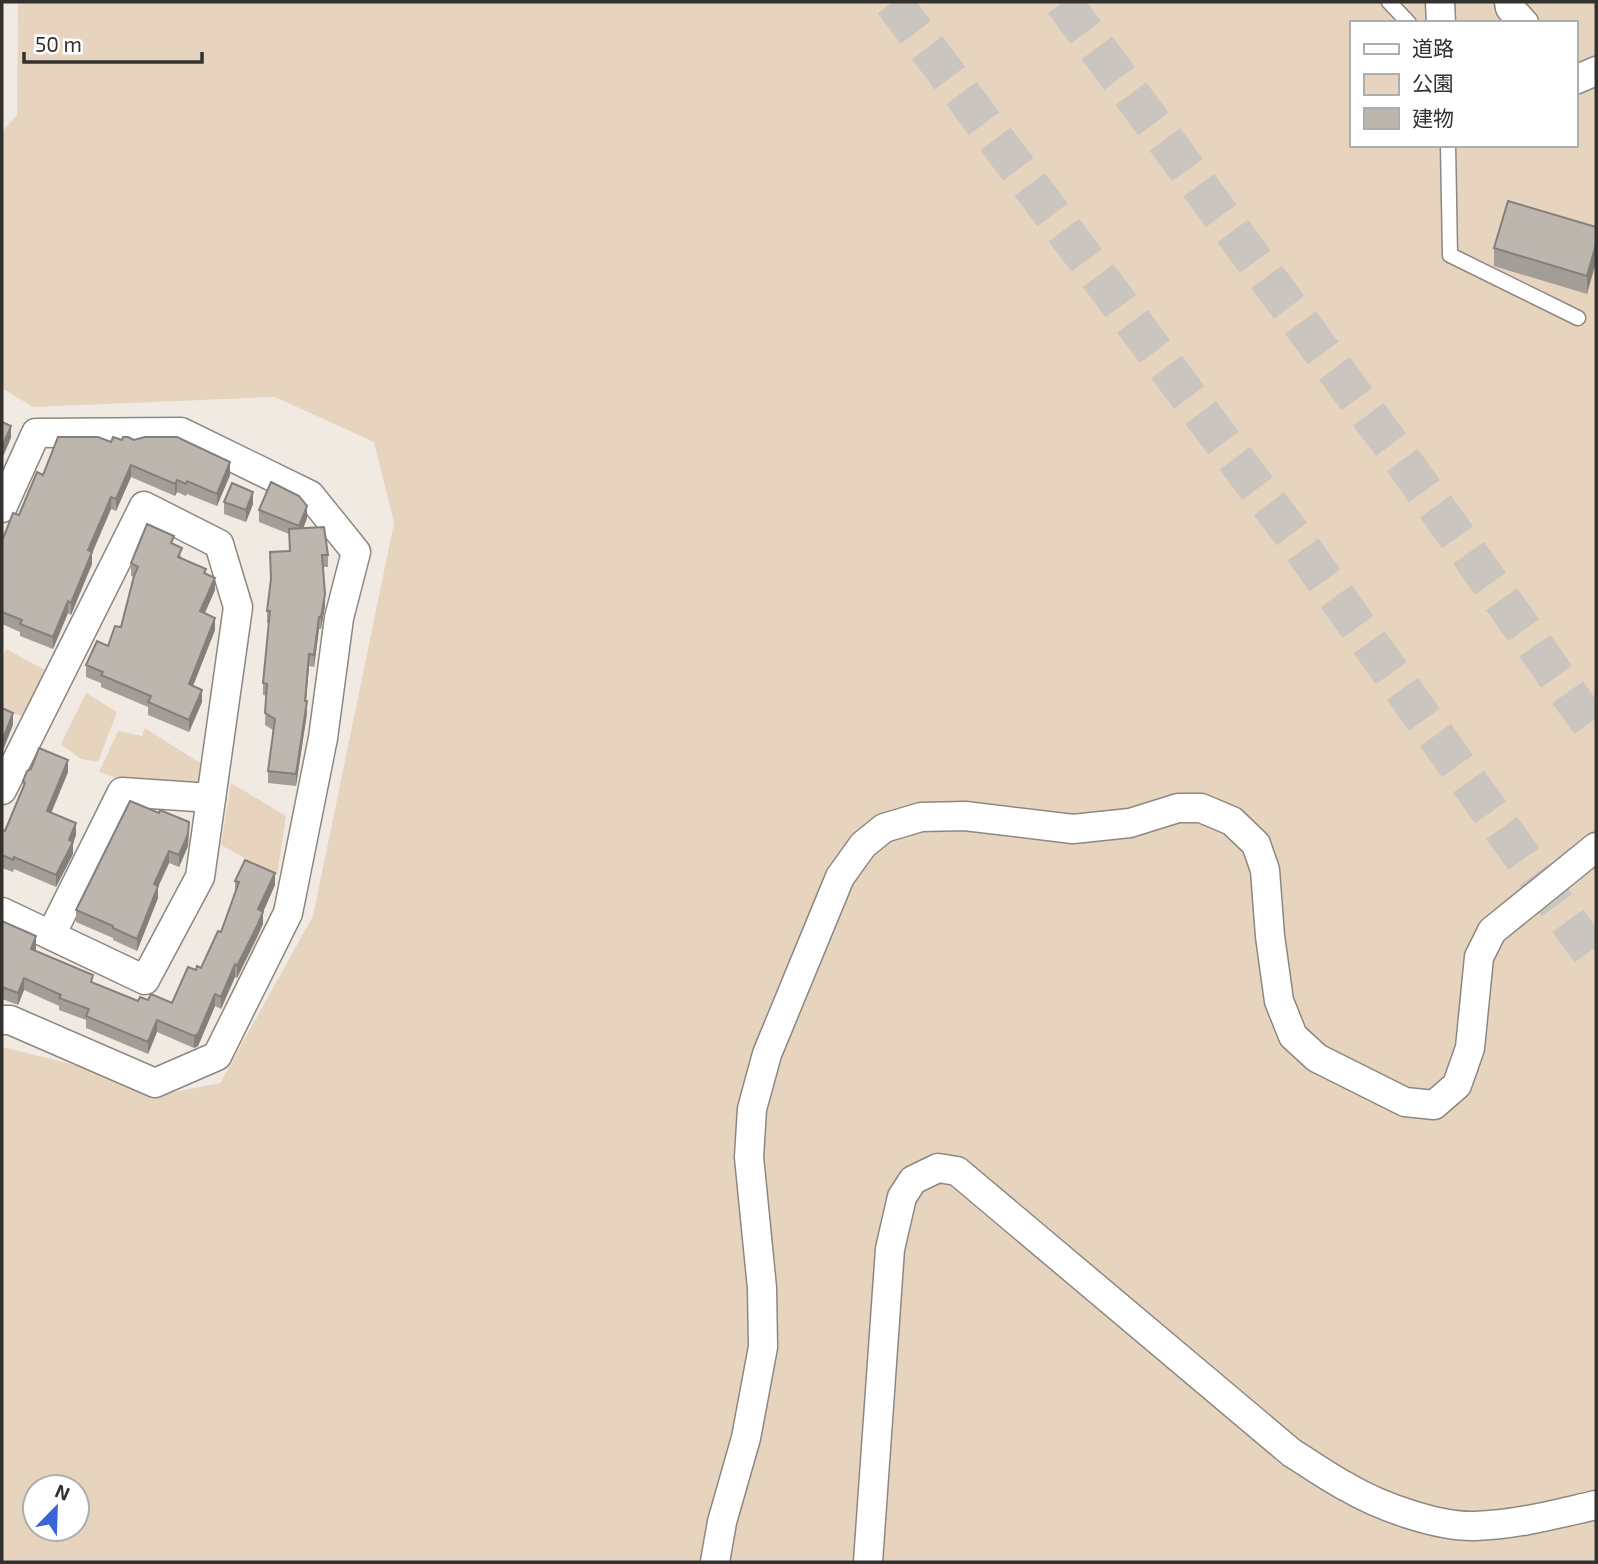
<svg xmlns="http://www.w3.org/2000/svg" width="1598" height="1564" font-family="'Exo 2','Noto Sans JP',sans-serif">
	<rect width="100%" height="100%" fill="#f0eae3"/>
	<!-- green -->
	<g fill="#e7d4bf" fill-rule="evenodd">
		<path d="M 18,2 L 1596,2 L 1596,1562 L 2,1562 L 2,1047 L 79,1066 L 169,1093 L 220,1083 L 313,916 L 394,523 L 374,442 L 275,397 L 33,407 L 2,388 L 2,132 L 17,115 ZM 1351,23 L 1575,23 L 1575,145 L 1351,145 ZM 35,1487 L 77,1487 L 77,1529 L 35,1529 Z"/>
		<path d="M 6,649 L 45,670 L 23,716 L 2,710 L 2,658 Z"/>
		<path d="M 86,693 L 117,712 L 98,762 L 81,759 L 61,744 Z"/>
		<path d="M 145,728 L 203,765 L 201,784 L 188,792 L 114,777 L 99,772 L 118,731 L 142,736 Z"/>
		<path d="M 231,783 L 286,816 L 277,876 L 221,845 Z"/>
	</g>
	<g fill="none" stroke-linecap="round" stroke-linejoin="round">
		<!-- motorway-tunnel -->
		<g stroke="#cac5bf" stroke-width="38" stroke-dasharray="38 19" stroke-linecap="butt">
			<path d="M 893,2 L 1294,537 L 1596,960"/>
			<path d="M 1063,2 L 1406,465 L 1596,732"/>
		</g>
		<!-- service casing -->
		<g stroke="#8d8781" stroke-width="17">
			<g id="service">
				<path d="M 1389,2 L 1409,23"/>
				<path d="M 1448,145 L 1450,255 L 1578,318"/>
			</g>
		</g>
		<!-- minor casing -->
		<g stroke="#8d8781" stroke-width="31">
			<g id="minor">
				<path d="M 1440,2 L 1441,23"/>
				<path d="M 1509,2 L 1510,8 L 1524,23"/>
				<path d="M 1575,80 L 1596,71"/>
				<path d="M 2,508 L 36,433 L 181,432 L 310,495 L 356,552 L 339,618 L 323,738 L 288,913 L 217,1056 L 155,1083 L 10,1020 L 2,1020"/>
				<path d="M 2,790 L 144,506 L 219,544 L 238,607 L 200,877 L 145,980 L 2,912"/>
				<path d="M 51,935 L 122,792 L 211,798"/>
				<path d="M 715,1562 L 722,1522 L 746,1438 L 763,1347 L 762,1288 L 749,1157 L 752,1109 L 767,1054 L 840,877 L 863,845 L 884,828 L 921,817 L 965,816 L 1073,829 L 1130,823 L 1178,808 L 1201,808 L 1232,821 L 1256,844 L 1265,870 L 1270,936 L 1279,1001 L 1293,1036 L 1317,1058 L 1405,1102 L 1434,1105 L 1457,1085 L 1470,1048 L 1479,957 L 1492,931 L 1596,847"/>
				<path d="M 868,1562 L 890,1249 L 902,1197 L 913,1180 L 938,1168 L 957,1171 L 1292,1453 C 1310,1464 1328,1477 1347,1487 C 1379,1506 1437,1527 1475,1526 C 1516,1525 1556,1514 1596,1505"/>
			</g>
		</g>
		<!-- service -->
		<use href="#service" stroke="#fff" stroke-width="14"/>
		<!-- minor -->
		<use href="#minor" stroke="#fff" stroke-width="28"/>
	</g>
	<!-- wall -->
	<g fill="#a29d96">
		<path d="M 1596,227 L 1587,294 L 1494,266 L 1494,248 Z"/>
		<path d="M 122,440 L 134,440 L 230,475 L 217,506 L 187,494 L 186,496 L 177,492 L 175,496 L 131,477 L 116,511 L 111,509 L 92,552 L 92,564 L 71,615 L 68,613 L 53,649 L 20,636 L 20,632 L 2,624 L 2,541 L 43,475 L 111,442 Z"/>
		<path d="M 224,502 L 253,504 L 246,522 L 224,514 Z"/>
		<path d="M 259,510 L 307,518 L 303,529 L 328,555 L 328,567 L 323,567 L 325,606 L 321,629 L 319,629 L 314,667 L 309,666 L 306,701 L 307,713 L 296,786 L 268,783 L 268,771 L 273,730 L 265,725 L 266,696 L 263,695 L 263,683 L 269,623 L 267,623 L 267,611 L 271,583 L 270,552 L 289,551 L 289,534 L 259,522 Z"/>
		<path d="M 174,545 L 182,558 L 206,574 L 215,590 L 205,613 L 215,630 L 193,686 L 202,702 L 189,732 L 148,715 L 148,707 L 101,687 L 101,683 L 86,677 L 86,665 L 108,646 L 121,627 L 134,577 L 131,576 L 131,563 Z"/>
		<path d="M 68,772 L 51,813 L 76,835 L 73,843 L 73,854 L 56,887 L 14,869 L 13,872 L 2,868 L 2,830 L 5,831 L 23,787 L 23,781 Z"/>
		<path d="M 189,834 L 188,846 L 179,867 L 169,863 L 158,887 L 158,898 L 137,951 L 113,940 L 113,938 L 76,922 L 76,910 Z"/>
		<path d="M 235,881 L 275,885 L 263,912 L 263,924 L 257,938 L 237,978 L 235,977 L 221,1009 L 215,1006 L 198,1046 L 194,1048 L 157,1032 L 148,1054 L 86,1028 L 86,1020 L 59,1010 L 59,1006 L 24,990 L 18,1005 L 2,999 L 2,921 L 36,948 L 35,951 L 93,983 L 138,1001 L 148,1000 L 172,1003 L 196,970 L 201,968 L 221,932 L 235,892 Z"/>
	</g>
	<!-- shaded-wall -->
	<g fill="#847f7a">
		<path d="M 1596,244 L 1596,262 L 1587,294 L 1587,276 Z"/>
		<path d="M 11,426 L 11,438 L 2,459 L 2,447 Z"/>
		<path d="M 230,462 L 230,475 L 217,506 L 217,494 Z"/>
		<path d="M 131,465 L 131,477 L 116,511 L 116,499 Z"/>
		<path d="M 177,480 L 177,492 L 175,496 L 175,484 Z"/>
		<path d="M 253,492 L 253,504 L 246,522 L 246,510 Z"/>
		<path d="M 111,497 L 111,509 L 88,563 L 88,550 Z"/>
		<path d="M 307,506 L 307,518 L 299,539 L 299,526 Z"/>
		<path d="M 92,552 L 92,564 L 71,615 L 71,603 Z"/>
		<path d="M 215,578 L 215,590 L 200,623 L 200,611 Z"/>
		<path d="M 325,594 L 325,606 L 321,629 L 321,617 Z"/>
		<path d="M 68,601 L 68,613 L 53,649 L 53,637 Z"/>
		<path d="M 319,617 L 319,629 L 314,667 L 314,655 Z"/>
		<path d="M 215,618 L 215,630 L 189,696 L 189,684 Z"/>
		<path d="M 309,654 L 309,666 L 305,713 L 305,701 Z"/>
		<path d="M 202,690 L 202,702 L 189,732 L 189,720 Z"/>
		<path d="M 307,701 L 307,713 L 296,786 L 296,774 Z"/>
		<path d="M 13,713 L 13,725 L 2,753 L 2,741 Z"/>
		<path d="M 68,760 L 68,772 L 47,823 L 47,811 Z"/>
		<path d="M 189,822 L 188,846 L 179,867 L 179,855 Z"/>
		<path d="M 76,823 L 76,835 L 73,843 L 73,854 L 56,887 L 56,875 Z"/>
		<path d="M 169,851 L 169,863 L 158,887 L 158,898 L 137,951 L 137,939 L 154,884 Z"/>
		<path d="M 275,873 L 275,885 L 263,912 L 263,924 L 237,978 L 237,966 L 258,909 Z"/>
		<path d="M 36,936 L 36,948 L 31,961 L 31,949 Z"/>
		<path d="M 235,964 L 235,977 L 221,1009 L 221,997 Z"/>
		<path d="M 24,978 L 24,990 L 18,1005 L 18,993 Z"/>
		<path d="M 215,994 L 215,1006 L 198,1046 L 194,1048 L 194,1036 Z"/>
		<path d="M 157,1020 L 157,1032 L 148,1054 L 148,1042 Z"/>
	</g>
	<!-- building -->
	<g fill="#bcb6af" stroke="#847f7a" stroke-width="2">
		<path d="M 1508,201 L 1596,227 L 1596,244 L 1587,276 L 1494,248 Z"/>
		<path d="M 2,422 L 11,426 L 2,447 Z"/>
		<path d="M 58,437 L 98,437 L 111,442 L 113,437 L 122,440 L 123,437 L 128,437 L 134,440 L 145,437 L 177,437 L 230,462 L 217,494 L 187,481 L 186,484 L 177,480 L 175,484 L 131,465 L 116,499 L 111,497 L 88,550 L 92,552 L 71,603 L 68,601 L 53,637 L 20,624 L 22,620 L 2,612 L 2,541 L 13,513 L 19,515 L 37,472 L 43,475 Z"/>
		<path d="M 271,482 L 299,496 L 307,506 L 299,526 L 259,510 Z"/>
		<path d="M 232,483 L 253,492 L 246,510 L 224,502 Z"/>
		<path d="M 147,524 L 174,536 L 171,543 L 182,548 L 178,557 L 206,569 L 204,573 L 215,578 L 200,611 L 215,618 L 189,684 L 202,690 L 189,720 L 148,702 L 151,696 L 101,675 L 103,672 L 86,665 L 97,641 L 108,646 L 115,626 L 121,627 L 134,576 L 138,567 L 131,563 Z"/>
		<path d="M 324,527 L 328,555 L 322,555 L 325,594 L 321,617 L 319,617 L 314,655 L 309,654 L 305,701 L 307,701 L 296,774 L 268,771 L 275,719 L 265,713 L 267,684 L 263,683 L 270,611 L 267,611 L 271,579 L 270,552 L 290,551 L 289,529 Z"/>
		<path d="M 2,708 L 13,713 L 2,741 Z"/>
		<path d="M 39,748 L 68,760 L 47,811 L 76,823 L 69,840 L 73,842 L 56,875 L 14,857 L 13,860 L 2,855 L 2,830 L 5,831 L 25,783 L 23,781 L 27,771 L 31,769 Z"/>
		<path d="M 130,801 L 159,813 L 160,810 L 189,822 L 188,834 L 179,855 L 169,851 L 154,884 L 158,886 L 137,939 L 113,928 L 113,926 L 76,910 Z"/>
		<path d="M 245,860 L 275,873 L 258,909 L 263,912 L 257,926 L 237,966 L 235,964 L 221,997 L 215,994 L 198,1034 L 194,1036 L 157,1020 L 148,1042 L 86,1016 L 89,1009 L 59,998 L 61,995 L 24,978 L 18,993 L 2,987 L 2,921 L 36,936 L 31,949 L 93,975 L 91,982 L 138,1001 L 140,997 L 148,1000 L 151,994 L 172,1003 L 188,967 L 196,970 L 197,966 L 201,968 L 218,931 L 221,932 L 239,882 L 235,881 Z"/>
	</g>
	<!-- border -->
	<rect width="1598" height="1564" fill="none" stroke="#33312e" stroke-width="7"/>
	<!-- legend -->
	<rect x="1350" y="21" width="228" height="126" fill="#ffffff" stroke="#adadab" stroke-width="2"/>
	<rect x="1364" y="44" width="35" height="10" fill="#ffffff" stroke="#adadab" stroke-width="2"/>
	<text x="1412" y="56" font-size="21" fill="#33312e">道路</text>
	<rect x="1364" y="74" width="35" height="21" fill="#e7d4bf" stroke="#adadab" stroke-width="2"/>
	<text x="1412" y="91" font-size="21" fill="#33312e">公園</text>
	<rect x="1364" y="108" width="35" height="21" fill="#bcb6af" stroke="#adadab" stroke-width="2"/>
	<text x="1412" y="126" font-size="21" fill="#33312e">建物</text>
	<!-- north arrow -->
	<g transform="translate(56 1508) rotate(23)"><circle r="33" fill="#ffffff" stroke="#adadab" stroke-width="2"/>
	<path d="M0-5L12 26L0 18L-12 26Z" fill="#3966d6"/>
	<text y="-10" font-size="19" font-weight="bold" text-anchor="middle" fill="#33312e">N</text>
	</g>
	<!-- scale -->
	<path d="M24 52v10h178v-10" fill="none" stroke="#33312e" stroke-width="3.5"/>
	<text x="35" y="52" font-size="21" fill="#33312e" stroke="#ffffff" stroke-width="5" paint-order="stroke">50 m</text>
</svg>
